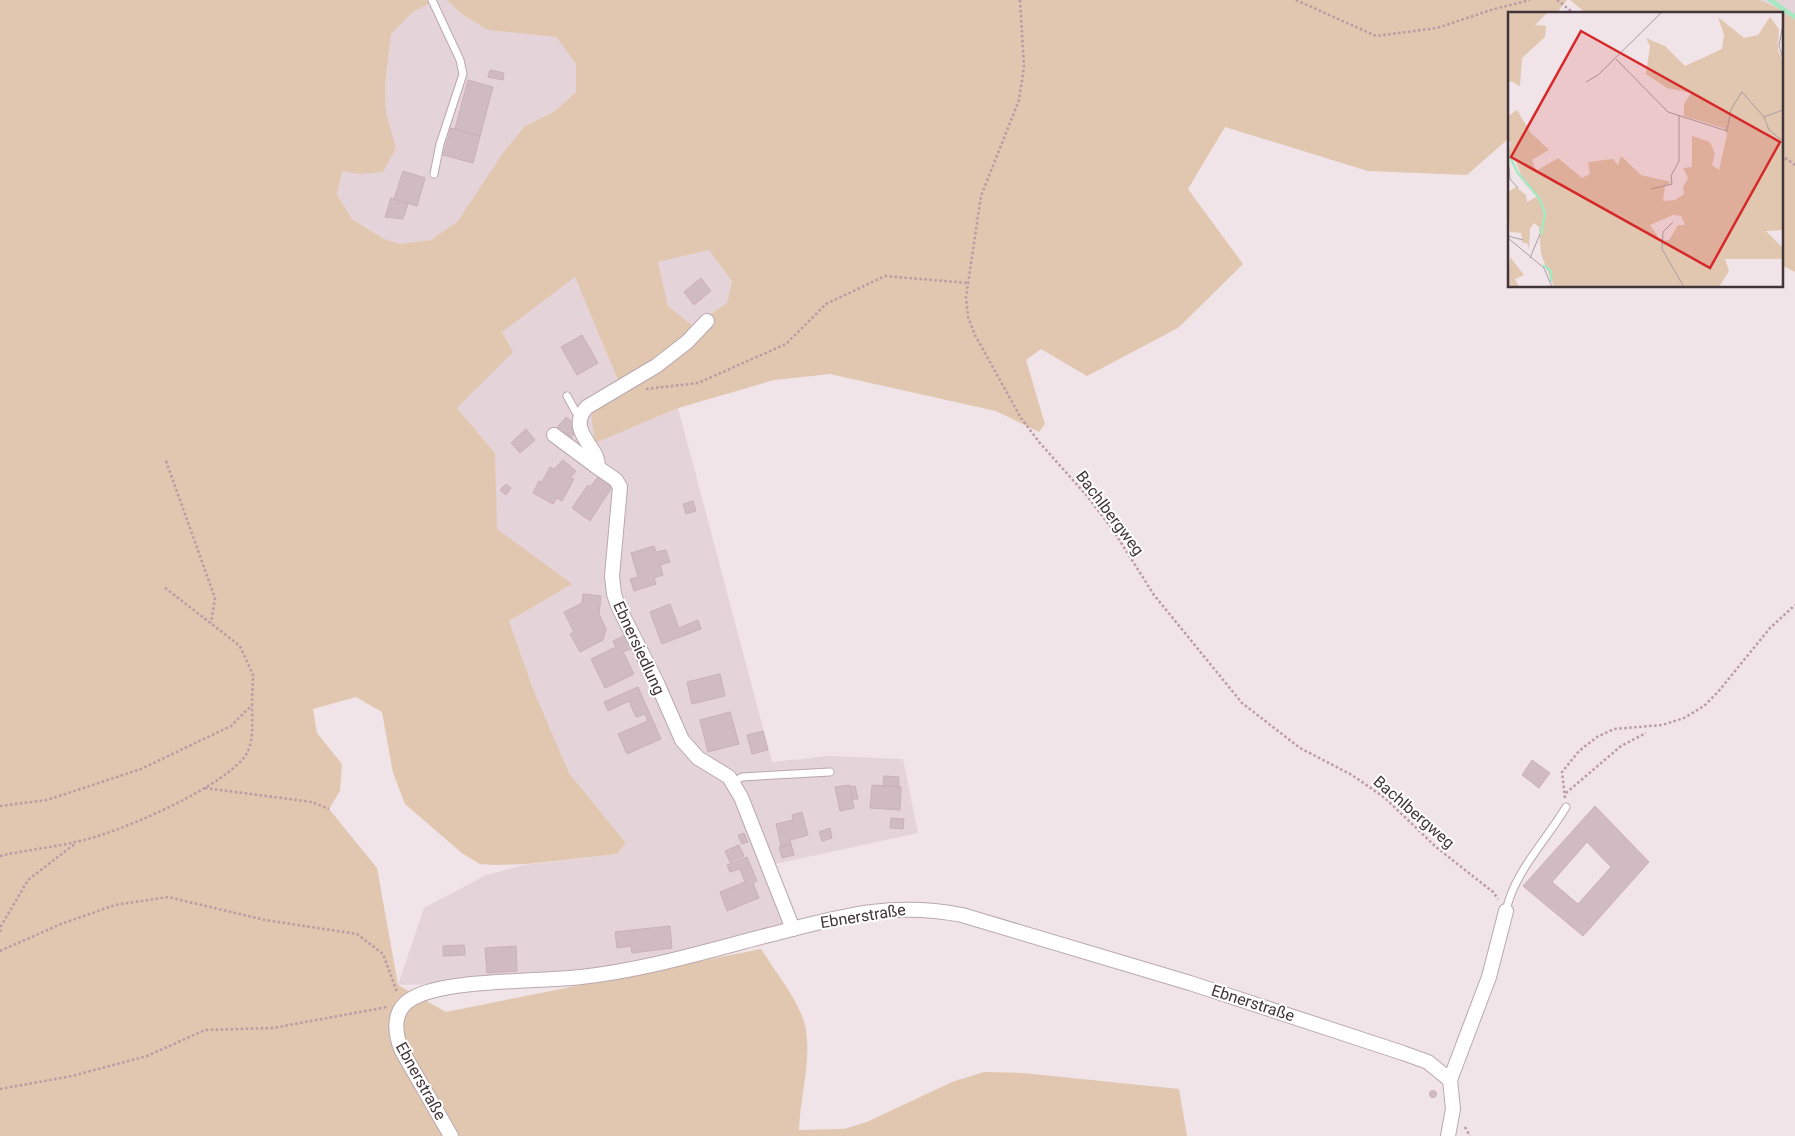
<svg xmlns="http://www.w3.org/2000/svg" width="1795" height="1136" font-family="Roboto,sans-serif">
	<rect width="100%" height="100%" fill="#f0e4e8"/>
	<!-- residential -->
	<g fill="#e4d3d8">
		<path d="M 436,0 L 447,0 L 463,15 L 488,30 L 556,37 L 576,64 L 576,92 L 555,111 L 525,126 L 458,221 L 431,240 L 400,244 L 384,239 L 352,219 L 337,195 L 342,171 L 360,174 L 396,148 L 386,112 L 385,85 L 391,34 L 413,12 Z"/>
		<path d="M 1760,0 L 1795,0 L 1795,16 L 1793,15 Z"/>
		<path d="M 709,250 L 732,281 L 727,303 L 693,326 L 668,306 L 658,262 Z"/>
		<path d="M 575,276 L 622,391 L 595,443 L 678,408 L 772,762 L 828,756 L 903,759 L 918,833 L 775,864 L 801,930 L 587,980 L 398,985 L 424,908 L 486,875 L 524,865 L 617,854 L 626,843 L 569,773 L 533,689 L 509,621 L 572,584 L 496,529 L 495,453 L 457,408 L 512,352 L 502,332 Z"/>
	</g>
	<!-- green -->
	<g fill="#e1c6b0" fill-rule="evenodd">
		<path d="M 0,0 L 436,0 L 413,12 L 391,34 L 385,85 L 386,112 L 396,148 L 383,172 L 360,174 L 342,171 L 337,195 L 352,219 L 384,239 L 400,244 L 431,240 L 458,221 L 505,150 L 525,126 L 555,111 L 576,92 L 576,64 L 556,37 L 488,30 L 463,15 L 447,0 L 1567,0 L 1556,14 L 1509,14 L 1509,138 L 1467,175 L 1368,171 L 1225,127 L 1188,189 L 1243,264 L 1178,328 L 1087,376 L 1041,349 L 1026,360 L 1045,424 L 1039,432 L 996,411 L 830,374 L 774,380 L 678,408 L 595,443 L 591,413 L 622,390 L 575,277 L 502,332 L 513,352 L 457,408 L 495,453 L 497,529 L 572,584 L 509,621 L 533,689 L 569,773 L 626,843 L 617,854 L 527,864 L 495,865 L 480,864 L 463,854 L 405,804 L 393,773 L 382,712 L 356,697 L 313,709 L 317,733 L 342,764 L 340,791 L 329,809 L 377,868 L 398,985 L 446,1012 L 761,949 C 775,972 802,1004 806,1030 C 811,1063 800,1098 799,1130 L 844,1129 L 867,1122 L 952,1082 L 984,1072 L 1023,1073 L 1179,1089 L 1187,1136 L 0,1136 ZM 709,250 L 732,281 L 727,303 L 693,326 L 668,306 L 658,262 Z"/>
		<path d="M 1570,0 L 1760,0 L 1795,16 L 1795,272 L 1781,265 L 1781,14 L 1587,14 Z"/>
	</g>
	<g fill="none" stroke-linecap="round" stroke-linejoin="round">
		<!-- stream -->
		<path stroke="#a5e8c1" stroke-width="4.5" d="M 1770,0 L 1795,17"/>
	</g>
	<!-- building -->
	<g fill="#d1bbc3" stroke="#cbafb9" fill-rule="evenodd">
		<path d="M 490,70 L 504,73 L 503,80 L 488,77 Z"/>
		<path d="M 468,80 L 493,87 L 480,136 L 455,129 Z"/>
		<path d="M 451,128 L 480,136 L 473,163 L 443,155 Z"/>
		<path d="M 403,171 L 425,178 L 417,206 L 394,199 Z"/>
		<path d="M 391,198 L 408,204 L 403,219 L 385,217 Z"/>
		<path d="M 701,278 L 711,291 L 694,305 L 684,292 Z"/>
		<path d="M 582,335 L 598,363 L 577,375 L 561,347 Z"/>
		<path d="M 566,417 L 575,424 L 572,428 L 574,434 L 569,440 L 556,429 Z"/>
		<path d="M 526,429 L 535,440 L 520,453 L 511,443 Z"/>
		<path d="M 563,460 L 576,471 L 570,478 L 574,479 L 562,501 L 557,498 L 553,504 L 533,493 L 539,481 L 542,482 L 550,467 L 554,469 Z"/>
		<path d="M 598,477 L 612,487 L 590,521 L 572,508 L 588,485 L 590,487 Z"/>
		<path d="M 506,484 L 511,488 L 506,495 L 500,490 Z"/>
		<path d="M 693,501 L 696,511 L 686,514 L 683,504 Z"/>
		<path d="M 654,546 L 656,552 L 666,550 L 670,562 L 660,565 L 663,575 L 654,578 L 656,584 L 634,591 L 630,579 L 638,577 L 631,553 Z"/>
		<path d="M 583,594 L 601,596 L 599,614 L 606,629 L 603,640 L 580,652 L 570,634 L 574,632 L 564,612 L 582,603 Z"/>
		<path d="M 670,604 L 679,628 L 698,620 L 701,629 L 662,644 L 650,612 Z"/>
		<path d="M 625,635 L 632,648 L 623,652 L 634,674 L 605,688 L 591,659 L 616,647 L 613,641 Z"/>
		<path d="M 720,674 L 725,696 L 692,704 L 687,682 Z"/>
		<path d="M 638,687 L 661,739 L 627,754 L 618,734 L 648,721 L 645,714 L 636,717 L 629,701 L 608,711 L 604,702 Z"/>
		<path d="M 730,712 L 739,744 L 708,752 L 700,720 Z"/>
		<path d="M 763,731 L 768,750 L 752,754 L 747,735 Z"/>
		<path d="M 1532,760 L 1550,773 L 1539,788 L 1522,775 Z"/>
		<path d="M 884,776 L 899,777 L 899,787 L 883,786 Z"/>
		<path d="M 850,785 L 854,808 L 840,811 L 835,787 Z"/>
		<path d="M 872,785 L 901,787 L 900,810 L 870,808 Z"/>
		<path d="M 855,786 L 858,799 L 852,799 L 850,787 Z"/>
		<path d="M 1595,806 L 1649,862 L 1583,936 L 1523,886 ZM 1587,842 L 1611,867 L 1578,904 L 1552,882 Z"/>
		<path d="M 802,812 L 808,835 L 790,840 L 791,844 L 781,846 L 776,824 L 793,820 L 792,815 Z"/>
		<path d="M 891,818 L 904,819 L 903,829 L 890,828 Z"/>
		<path d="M 830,828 L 832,838 L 822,841 L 819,832 Z"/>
		<path d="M 744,833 L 748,842 L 742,844 L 738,835 Z"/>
		<path d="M 791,844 L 794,855 L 782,858 L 779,847 Z"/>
		<path d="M 739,845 L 744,856 L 730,862 L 725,851 Z"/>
		<path d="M 747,857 L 757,881 L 753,883 L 759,898 L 727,911 L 720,892 L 745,882 L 740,869 L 730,872 L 727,865 Z"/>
		<path d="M 670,926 L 672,948 L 632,953 L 631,946 L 617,948 L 615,932 Z"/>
		<path d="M 464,945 L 465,955 L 443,956 L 443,946 Z"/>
		<path d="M 516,946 L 517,971 L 487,973 L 485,948 Z"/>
		<circle cx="1433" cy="1094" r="3.5"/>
	</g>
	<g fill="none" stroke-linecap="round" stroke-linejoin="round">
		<!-- service casing -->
		<g stroke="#baa8ae" stroke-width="9">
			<g id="service">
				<path d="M 432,0 L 460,60 L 463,74 L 440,144 L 434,174"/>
				<path d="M 567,396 L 577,414 L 581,416"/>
				<path d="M 733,782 L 742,777 L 830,772"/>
				<path d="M 1506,911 C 1514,872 1546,841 1566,807"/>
			</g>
		</g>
		<!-- minor casing -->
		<g stroke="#baa8ae" stroke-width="16">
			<g id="minor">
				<path d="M 707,321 L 687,342 L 656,366 L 587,407 C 564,431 603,450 597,467 L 616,480 L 620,487 L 612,576 L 614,594 L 618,606 L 657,683 L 682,740 L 698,758 L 729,777 L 741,797 L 793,929"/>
				<path d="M 554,435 L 597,467"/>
				<path d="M 451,1136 L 402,1051 C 394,1032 392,1009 413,998 C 447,979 538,982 581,977 C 645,970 707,951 769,935 C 839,917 890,901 962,915 L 1190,983 L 1403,1053 L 1428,1062 L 1450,1080"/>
				<path d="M 1448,1136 L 1453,1109 L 1450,1080 L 1489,977 L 1506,911"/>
			</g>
		</g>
		<!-- path -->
		<g stroke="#bb9aa6" stroke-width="2.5" stroke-dasharray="2.5 2.5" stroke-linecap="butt">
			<path d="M 1020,0 L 1024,67 L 1019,100 L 981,196 L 966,297 L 968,317 L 975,335 L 1021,418 L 1039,442 L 1087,496 L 1113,530 L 1154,595 L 1242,703 L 1300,748 L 1352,775 L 1385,798 L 1436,847 L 1493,892 L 1498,899"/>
			<path d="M 1296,0 L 1376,36 L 1437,28 L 1494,9 L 1530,0"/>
			<path d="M 1557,0 L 1575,14"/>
			<path d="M 1781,155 L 1795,165"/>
			<path d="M 646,389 L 698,383 L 786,344 L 826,304 L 885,276 L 968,283"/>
			<path d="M 166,461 L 215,598 L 211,623"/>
			<path d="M 205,788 L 312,802 L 329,809"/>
			<path d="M 1566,793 L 1621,746 L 1646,733"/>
			<path d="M 1565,798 L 1562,772 L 1579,751 L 1597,737 L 1614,729 L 1662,725 L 1684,718 L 1704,706 L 1718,692 L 1770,628 L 1795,605"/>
			<path d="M 0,806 L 47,800 L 141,769 L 231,726 L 252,705 L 253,675 L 240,646 L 164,587"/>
			<path d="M 0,856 C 25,850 50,848 75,842 C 117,834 214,791 242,760 C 255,746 252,724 252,706"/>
			<path d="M 0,932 L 1,926 L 28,880 L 76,843"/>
			<path d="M 0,951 L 61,924 L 115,905 L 168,897 L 265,920 L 357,934 L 383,954 L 397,992"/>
			<path d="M 0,1089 L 72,1076 L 147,1056 L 205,1030 L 273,1028 L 387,1007"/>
			<path d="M 1465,1127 L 1470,1136"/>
		</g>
		<!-- service -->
		<use href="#service" stroke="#fff" stroke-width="7"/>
		<!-- minor -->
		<use href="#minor" stroke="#fff" stroke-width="14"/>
	</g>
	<g text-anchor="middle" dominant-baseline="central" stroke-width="4" stroke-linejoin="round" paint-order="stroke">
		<!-- street labels -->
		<g font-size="16" fill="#42353a" stroke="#fff">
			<text transform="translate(1110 513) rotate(53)">Bachlbergweg</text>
			<text transform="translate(639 648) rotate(65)">Ebnersiedlung</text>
			<text transform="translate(1414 812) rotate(41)">Bachlbergweg</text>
			<text transform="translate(863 916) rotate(-9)">Ebnerstraße</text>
			<text transform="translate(1253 1003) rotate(18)">Ebnerstraße</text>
			<text transform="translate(421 1081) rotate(61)">Ebnerstraße</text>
		</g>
	</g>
	<!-- overview -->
	<g transform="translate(1508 12)">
		<rect width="275" height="275" fill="#f0e4e8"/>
		<path d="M 0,0 L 40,0 L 27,13 L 38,14 L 37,25 L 14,46 L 12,74 L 3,69 L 0,72 ZM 210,5 L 236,26 L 250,23 L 262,5 L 271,17 L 270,38 L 275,48 L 275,218 L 258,219 L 275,236 L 275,247 L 217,247 L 221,259 L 211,275 L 46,275 L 33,242 L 31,215 L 26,211 L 22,217 L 21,237 L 19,231 L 15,231 L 13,221 L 2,220 L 0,180 L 8,175 L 18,183 L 19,190 L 30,184 L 17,172 L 7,148 L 0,142 L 3,131 L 0,128 L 0,104 L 9,98 L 23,121 L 41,138 L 24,148 L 28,159 L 50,146 L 74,166 L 82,162 L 80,150 L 105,147 L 110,153 L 113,144 L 133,163 L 163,170 L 157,174 L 155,189 L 167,188 L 176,182 L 175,175 L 180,166 L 175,156 L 184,155 L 184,124 L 202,130 L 207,142 L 204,153 L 211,158 L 219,122 L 215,116 L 176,104 L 176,92 L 183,81 L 159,76 L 138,62 L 142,34 L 138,26 L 157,34 L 177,54 L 214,37 L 216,23 ZM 165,203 L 173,204 L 177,213 L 170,213 L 161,228 L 153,229 L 142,213 ZM 2,245 L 16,263 L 7,267 L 11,275 L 0,275 Z" fill="#e1c6b0" fill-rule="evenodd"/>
		<path fill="none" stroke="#a5e8c1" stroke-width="2.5" d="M 0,141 L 10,161 L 31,186 L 37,201 L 33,223M 35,253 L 43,259 L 43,270"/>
		<path fill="none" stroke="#aa9ea2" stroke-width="1" d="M 275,12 L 271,34 L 275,46M 108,47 L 160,100 L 219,119 L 223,97 L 234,80 L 256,105M 78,70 L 90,63 L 154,0M 256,105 L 261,118 L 275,129M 256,105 L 275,98M 1,155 L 2,167 L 10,176M 143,177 L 164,172 L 163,164 L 171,149 L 171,104M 165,210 L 155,220 L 154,237 L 176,275M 0,224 L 15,228M 0,226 L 36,256 L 44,275M 22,246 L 32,222"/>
		<path fill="#d62828" fill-opacity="0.15" stroke="#d62828" stroke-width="2.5" d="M 73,19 L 272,130 L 202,256 L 3,145 Z"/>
		<rect width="275" height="275" fill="none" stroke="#42353a" stroke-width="2.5"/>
	</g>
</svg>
